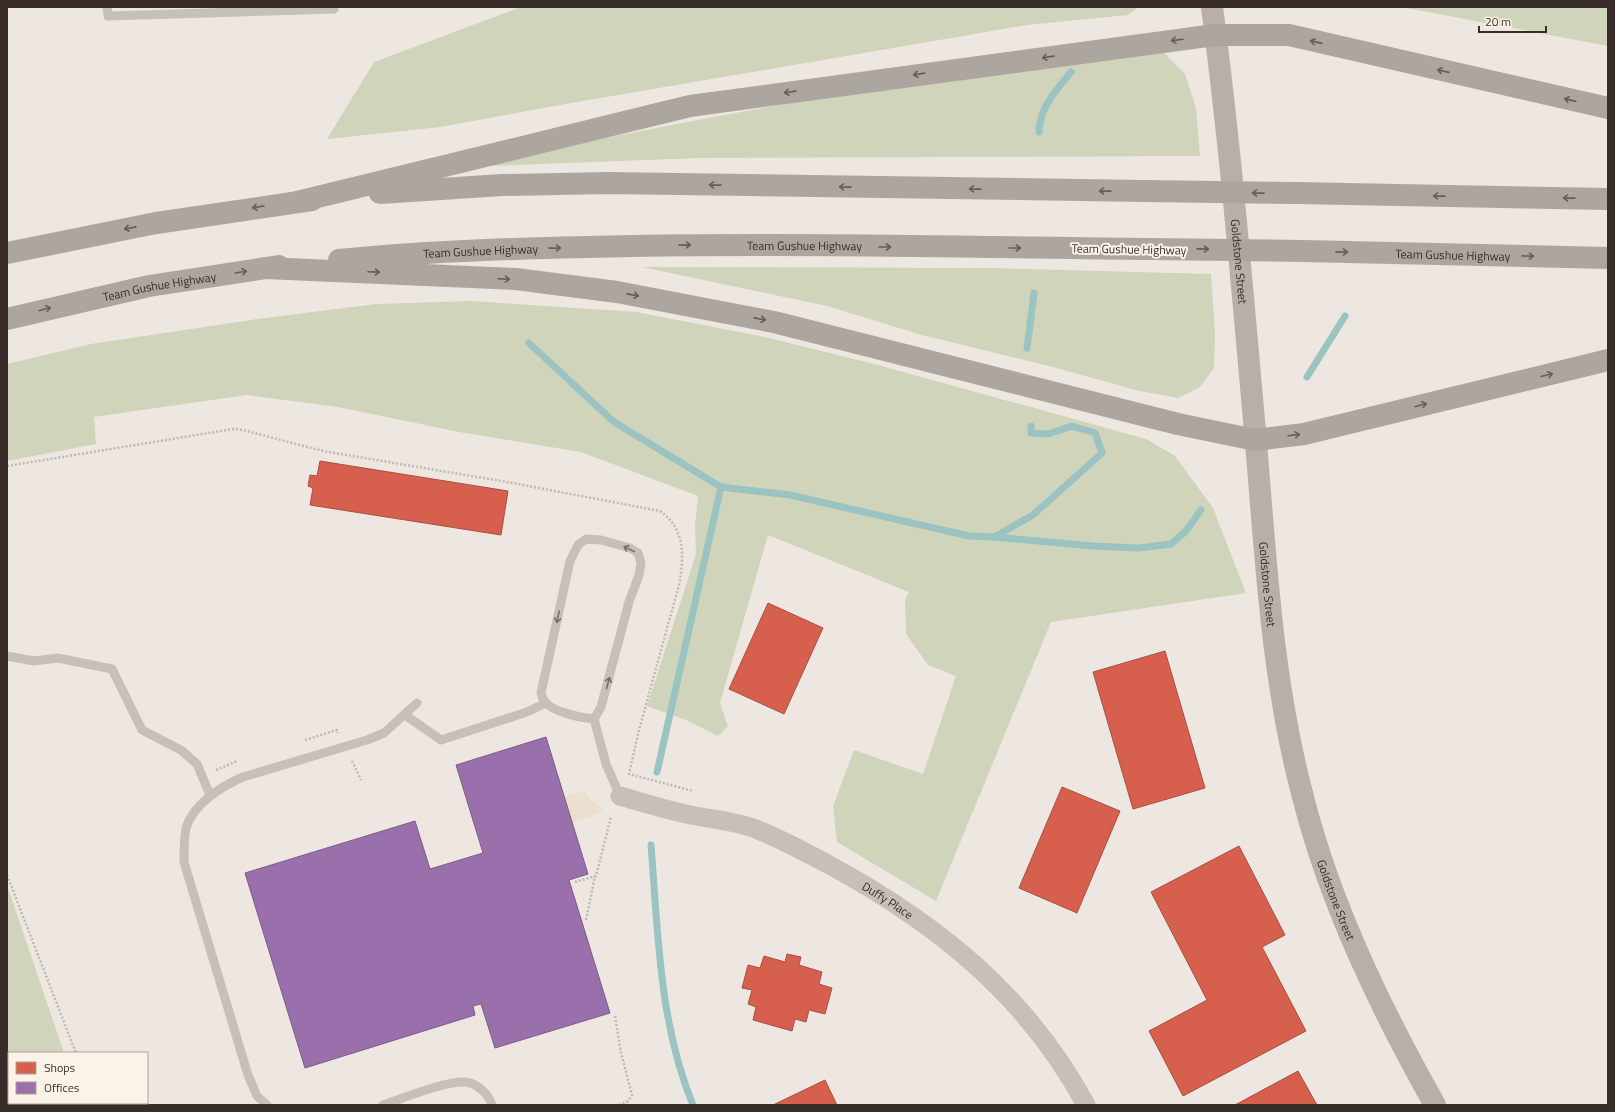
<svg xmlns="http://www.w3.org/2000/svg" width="1615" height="1112" font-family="'Titillium Web',sans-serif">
	<rect width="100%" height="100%" fill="#eee7e1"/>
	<!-- green -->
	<g fill="#d0d4ba">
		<path d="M 521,7 L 1139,7 L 1128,15 L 1027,25 L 560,105 L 441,127 L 327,139 L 374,62 Z"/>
		<path d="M 1401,7 L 1608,7 L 1608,46 Z"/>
		<path d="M 1159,48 L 1185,74 L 1196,108 L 1200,156 L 699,158 L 462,167 C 608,137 754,107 902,85 C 987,72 1073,60 1159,48 Z"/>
		<path d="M 642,267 L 987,268 L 1211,274 L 1215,334 L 1214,368 L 1200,387 L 1178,398 L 1139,391 L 1053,367 L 922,335 L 827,306 Z"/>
		<path d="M 471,301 L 636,312 L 765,337 L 878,365 L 1146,439 L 1175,456 L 1213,508 L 1246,593 L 1051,622 L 936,901 L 837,842 L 833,806 L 854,750 L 923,774 L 956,676 L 928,665 L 906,634 L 905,600 L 909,592 L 768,535 L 720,703 L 728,726 L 718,736 L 686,720 L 647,706 L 696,554 L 695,525 L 698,496 L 581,452 L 459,432 L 338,407 L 247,395 L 94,417 L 96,444 L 7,461 L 7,364 L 91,344 L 257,319 L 376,304 Z"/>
		<path d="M 7,885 L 64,1053 L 9,1053 L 9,1103 L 81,1103 L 82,1105 L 7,1105 Z"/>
	</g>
	<!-- plaza -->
	<path fill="#eddfcf" d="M 584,790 L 588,797 L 603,809 L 599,813 L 572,823 L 564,797 Z"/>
	<!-- shops -->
	<g fill="#d6604d" stroke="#a75042">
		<path d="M 320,461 L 508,491 L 501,535 L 310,505 L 313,488 L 308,486 L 310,475 L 317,476 Z"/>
		<path d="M 768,603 L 823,628 L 784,714 L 729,689 Z"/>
		<path d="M 1165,651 L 1205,788 L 1133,809 L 1093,672 Z"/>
		<path d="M 1062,787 L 1120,811 L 1077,913 L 1019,888 Z"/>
		<path d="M 1239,846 L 1285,935 L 1262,947 L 1306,1031 L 1183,1096 L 1149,1031 L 1207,1000 L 1151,892 Z"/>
		<path d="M 787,954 L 801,957 L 799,965 L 822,972 L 819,984 L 832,988 L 825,1014 L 809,1010 L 806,1022 L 795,1019 L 792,1031 L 753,1020 L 756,1007 L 748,1004 L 752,990 L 742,988 L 748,965 L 760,968 L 764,956 L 785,962 Z"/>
		<path d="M 1298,1071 L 1317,1105 L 1235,1105 Z"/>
		<path d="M 825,1080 L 837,1105 L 773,1105 Z"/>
	</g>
	<!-- offices -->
	<path fill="#9970ab" stroke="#7c5c84" d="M 546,737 L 588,874 L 569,880 L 610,1013 L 495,1048 L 481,1004 L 473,1006 L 475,1015 L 305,1068 L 245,873 L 415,821 L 430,869 L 483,853 L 456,765 Z"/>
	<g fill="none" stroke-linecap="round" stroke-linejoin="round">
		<!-- stream -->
		<g stroke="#9bc3c1" stroke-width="7">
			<path d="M 1039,132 C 1039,109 1057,89 1071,72"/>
			<path d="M 529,343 L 614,422 L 721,487 L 657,772"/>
			<path d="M 1027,348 L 1034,293"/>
			<path d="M 1307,377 L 1345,316"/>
			<path d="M 721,487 L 790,495 L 969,536 L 994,537 L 1033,515 L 1102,453 L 1095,433 L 1072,426 L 1048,434 L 1031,433 L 1031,426"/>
			<path d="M 994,537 L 1092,546 L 1139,548 L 1171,544 L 1186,531 L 1201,510"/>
			<path d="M 651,845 C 658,932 659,1023 693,1105"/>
		</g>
		<!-- path -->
		<g stroke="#c0b8b2" stroke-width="2.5" stroke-dasharray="2 2" stroke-linecap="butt">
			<path d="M 7,466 L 233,429 L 243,430 L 323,451 L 513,483 L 660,511 C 686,529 684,557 679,585 L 639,730 L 629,774 L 693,791"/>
			<path d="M 305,740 L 337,730 L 338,733"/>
			<path d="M 352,761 L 361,780"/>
			<path d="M 216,770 L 237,761"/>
			<path d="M 7,875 L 76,1053"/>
			<path d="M 575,882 L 596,876 L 611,817"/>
			<path d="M 586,920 L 595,876"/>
			<path d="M 615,1016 L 621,1053 L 632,1095 L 628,1101 L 619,1105"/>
			<path d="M 93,1103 L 94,1105"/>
		</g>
		<!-- service -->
		<g stroke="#c7bfba" stroke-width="9">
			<path d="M 107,7 L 108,16 L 334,9"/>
			<path d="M 7,656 L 34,661 L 58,658 L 112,669 L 142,730 L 181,750 L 197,764 L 210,795"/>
			<path d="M 405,715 L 441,740 L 527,712 L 546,703"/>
			<path d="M 594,719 C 582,718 553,712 545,702 C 543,700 542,696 541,693 L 570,561 L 578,545 L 586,539 L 601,540 L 630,548 L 638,553 L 641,563 L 639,575 L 629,602 L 601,707 L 594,719 L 606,764 L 620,796"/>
			<path d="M 267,1105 L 257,1096 L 248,1075 L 184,862 C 184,850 184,839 186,828 C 193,804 222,786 243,777 L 367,740 L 384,733 L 417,703"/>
			<path d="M 383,1105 C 404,1098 444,1081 466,1082 C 477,1083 489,1095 492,1105"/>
		</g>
		<!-- minor -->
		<path stroke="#c7bfba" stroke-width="19" id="s1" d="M 620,796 C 645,803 670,811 696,816 C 716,820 739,822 758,830 C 783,840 809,854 833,867 C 939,925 1028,997 1086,1105"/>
		<!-- secondary -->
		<path stroke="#b8afaa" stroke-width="22" id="s2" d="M 1212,7 C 1231,152 1243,297 1256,443 C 1266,562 1272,681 1303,797 C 1330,904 1381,1009 1435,1105"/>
		<!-- motorway -->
		<g stroke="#ada6a0" stroke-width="22">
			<path d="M 380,193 L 502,185 L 608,183 L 1144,191"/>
			<path d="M 1297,193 L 1608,199"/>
			<path d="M 297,202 L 690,106 L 1215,35 L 1289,35 L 1608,108"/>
			<path id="s3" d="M 1303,251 L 1608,258"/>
			<path d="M 7,253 L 156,223 L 312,200"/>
			<path id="s4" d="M 339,260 C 436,250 534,248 632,246 C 805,243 977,247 1150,249"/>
			<path d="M 265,268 L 516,279 L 617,292 L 774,322 L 1178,424 L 1255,440 L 1304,434 L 1608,360"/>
			<path id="s5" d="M 7,319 L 149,286 L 279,266"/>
		</g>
		<!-- motorway-bridge -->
		<g stroke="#ada6a0" stroke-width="22">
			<path d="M 1144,191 L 1297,193"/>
			<path d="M 1150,249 L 1303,251"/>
		</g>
	</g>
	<!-- one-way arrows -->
	<defs><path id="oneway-shaft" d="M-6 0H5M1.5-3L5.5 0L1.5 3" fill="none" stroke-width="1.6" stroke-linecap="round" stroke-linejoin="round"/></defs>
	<g stroke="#675d58">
		<use href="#oneway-shaft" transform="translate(1177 40) rotate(173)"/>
		<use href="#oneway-shaft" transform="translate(1316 42) rotate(-167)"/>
		<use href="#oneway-shaft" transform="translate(1048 57) rotate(172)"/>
		<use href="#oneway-shaft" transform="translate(1443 71) rotate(-167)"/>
		<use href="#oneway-shaft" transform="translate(919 74) rotate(172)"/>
		<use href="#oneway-shaft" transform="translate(790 92) rotate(172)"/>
		<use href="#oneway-shaft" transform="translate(1570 100) rotate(-167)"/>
		<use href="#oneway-shaft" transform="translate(715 185) rotate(-179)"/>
		<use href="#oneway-shaft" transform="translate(845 187) rotate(-179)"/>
		<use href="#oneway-shaft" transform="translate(975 189) rotate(-179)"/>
		<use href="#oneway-shaft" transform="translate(1105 191) rotate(-179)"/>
		<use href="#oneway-shaft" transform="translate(1258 193) rotate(-179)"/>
		<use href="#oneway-shaft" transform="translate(1439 196) rotate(-179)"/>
		<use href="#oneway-shaft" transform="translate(1569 198) rotate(-179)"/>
		<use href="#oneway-shaft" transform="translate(258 207) rotate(171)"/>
		<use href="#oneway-shaft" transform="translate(130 228) rotate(169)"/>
		<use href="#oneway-shaft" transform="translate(685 245) rotate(-1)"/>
		<use href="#oneway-shaft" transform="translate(885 247)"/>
		<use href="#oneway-shaft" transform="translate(555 248) rotate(-1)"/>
		<use href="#oneway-shaft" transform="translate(1015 248)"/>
		<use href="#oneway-shaft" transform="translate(1203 249) rotate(1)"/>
		<use href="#oneway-shaft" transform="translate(1342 252) rotate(1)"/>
		<use href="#oneway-shaft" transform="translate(1528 256) rotate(1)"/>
		<use href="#oneway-shaft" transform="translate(241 272) rotate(-9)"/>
		<use href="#oneway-shaft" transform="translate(374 272) rotate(2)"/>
		<use href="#oneway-shaft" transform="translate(504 279) rotate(3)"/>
		<use href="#oneway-shaft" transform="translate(633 295) rotate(11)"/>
		<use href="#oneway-shaft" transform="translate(45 309) rotate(-14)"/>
		<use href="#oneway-shaft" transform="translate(760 319) rotate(11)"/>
		<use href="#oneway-shaft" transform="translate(1547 375) rotate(-14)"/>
		<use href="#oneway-shaft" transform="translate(1421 405) rotate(-14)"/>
		<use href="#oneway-shaft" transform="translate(1294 435) rotate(-7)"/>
	</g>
	<g stroke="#796e6a">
		<use href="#oneway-shaft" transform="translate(629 549) rotate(-155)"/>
		<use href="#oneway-shaft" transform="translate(558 617) rotate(102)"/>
		<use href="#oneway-shaft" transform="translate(608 683) rotate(-75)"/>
	</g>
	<g text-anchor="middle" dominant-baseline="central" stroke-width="4" stroke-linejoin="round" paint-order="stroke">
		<!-- street labels -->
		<g font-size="12" fill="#392c28" stroke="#fbf2e8">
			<text stroke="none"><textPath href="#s4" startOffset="466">Team Gushue Highway</textPath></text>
			<text transform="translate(1129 249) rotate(1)">Team Gushue Highway</text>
			<text stroke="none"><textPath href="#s4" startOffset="142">Team Gushue Highway</textPath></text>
			<text stroke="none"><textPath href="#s3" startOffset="150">Team Gushue Highway</textPath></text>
			<text stroke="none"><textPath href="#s2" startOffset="256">Goldstone Street</textPath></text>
			<text stroke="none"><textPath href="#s5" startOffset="156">Team Gushue Highway</textPath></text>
			<text stroke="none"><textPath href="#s2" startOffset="580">Goldstone Street</textPath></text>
			<text stroke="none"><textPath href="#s2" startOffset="904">Goldstone Street</textPath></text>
			<text stroke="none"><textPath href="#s1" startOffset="290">Duffy Place</textPath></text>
		</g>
	</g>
	<!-- border -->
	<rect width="1615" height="1112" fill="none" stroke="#392c28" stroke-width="16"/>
	<!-- legend -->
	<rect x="8" y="1052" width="140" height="52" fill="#fbf2e8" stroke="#ada39b"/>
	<rect x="16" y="1062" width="20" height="12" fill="#d6604d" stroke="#ada39b"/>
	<text x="44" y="1072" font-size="12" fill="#392c28">Shops</text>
	<rect x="16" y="1082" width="20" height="12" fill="#9970ab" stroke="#ada39b"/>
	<text x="44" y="1092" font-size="12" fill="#392c28">Offices</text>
	<!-- scale -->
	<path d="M1479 26v6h67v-6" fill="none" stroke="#392c28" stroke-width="2"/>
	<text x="1485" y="26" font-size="12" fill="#392c28" stroke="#fbf2e8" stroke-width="3" paint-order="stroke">20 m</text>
</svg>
